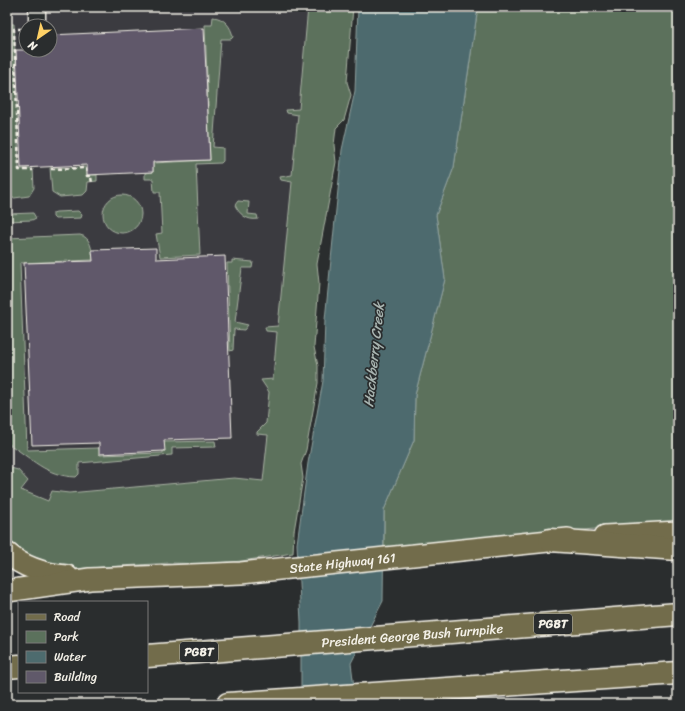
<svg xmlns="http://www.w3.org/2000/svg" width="685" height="711" font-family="Sriracha,sans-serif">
	<rect width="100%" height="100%" fill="#2a2d2e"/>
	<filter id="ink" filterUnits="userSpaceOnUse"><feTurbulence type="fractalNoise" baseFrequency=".025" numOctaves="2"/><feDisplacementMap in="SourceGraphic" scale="8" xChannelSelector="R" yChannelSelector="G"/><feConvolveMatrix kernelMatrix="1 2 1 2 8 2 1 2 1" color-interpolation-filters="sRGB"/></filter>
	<g filter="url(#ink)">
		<!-- built -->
		<path fill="#3a3a40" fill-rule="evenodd" d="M 7,7 L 313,7 L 275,508 L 7,503 ZM 26,26 L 50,26 L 50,50 L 26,50 Z"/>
		<!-- green -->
		<g fill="#5b715c" stroke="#a8b1a2">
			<path d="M 308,7 L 353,7 L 347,82 L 351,95 L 344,120 L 336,128 L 334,145 L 336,162 L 317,264 L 319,283 L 314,347 L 318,366 L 318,383 L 306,450 L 301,464 L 303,478 L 294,531 L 293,553 L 242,561 L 207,564 L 170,563 L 56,570 L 7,545 L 7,467 L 18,470 L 28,481 L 21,490 L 48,501 L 52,491 L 69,493 L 234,478 L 263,481 L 268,435 L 257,434 L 257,432 L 266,423 L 269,392 L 261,380 L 273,379 L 277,332 L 266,331 L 265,327 L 278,326 L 292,182 L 281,180 L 280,177 L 292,175 L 298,115 L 287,113 L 286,110 L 299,109 Z"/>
			<path d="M 478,7 L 678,7 L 678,522 L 384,547 L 384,510 L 414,440 L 415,395 L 445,279 L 436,215 L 454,167 Z"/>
			<path d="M 213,17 C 224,18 231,26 233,37 L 231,39 L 221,39 L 213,147 L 223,148 L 223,161 L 221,163 L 196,164 L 200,255 L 160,257 L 156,234 L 162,233 L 160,192 L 154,192 L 153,179 L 145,179 L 145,173 L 153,172 L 153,163 L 210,160 L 205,25 L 212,25 Z"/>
			<path d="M 7,24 L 14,24 L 19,169 L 33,169 L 34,188 L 29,196 L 7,199 Z"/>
			<path d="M 87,167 L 87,175 L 97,175 L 97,181 L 88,182 L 87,191 L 83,195 L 60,197 L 52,192 L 50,168 Z"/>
			<circle cx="122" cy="214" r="19"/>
			<path d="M 238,201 L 249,202 L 248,214 L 257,215 L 258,219 C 247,221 239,214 235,205 Z"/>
			<path d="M 78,211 L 82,215 L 81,218 L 55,219 L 53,217 L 53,213 L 56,212 Z"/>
			<path d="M 33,213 L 36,218 L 32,220 L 7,221 L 7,214 Z"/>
			<path d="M 80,235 C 91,237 92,250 93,260 L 20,263 L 27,450 L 99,448 L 100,455 L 163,453 L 163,442 L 215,441 L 216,447 L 172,448 L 172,455 L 79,463 L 79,474 L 76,477 C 45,476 32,458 7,443 L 7,238 Z"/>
			<path d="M 232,260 L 253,262 L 252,268 L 242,268 L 235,322 L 248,325 L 244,330 L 234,329 L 233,350 L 230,351 L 227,263 L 232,263 Z"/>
		</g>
		<!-- water -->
		<path fill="#4d6b6e" stroke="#90a19f" d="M 358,7 L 478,7 L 454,167 L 436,215 L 445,279 L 415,395 L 414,440 L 384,510 L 383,601 L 351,663 L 356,704 L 301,704 L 301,622 L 297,544 L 308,463 L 323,381 L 325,320 L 342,150 L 355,91 Z"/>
		<!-- building -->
		<g fill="#60596a" stroke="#f4f1e8">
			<path d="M 204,28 L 210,160 L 153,162 L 153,172 L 87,175 L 87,165 L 21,168 L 16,50 L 50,50 L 50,35 Z"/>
			<path d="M 156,248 L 156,259 L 225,256 L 232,438 L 164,440 L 165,451 L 99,454 L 99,443 L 32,445 L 24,263 L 93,261 L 92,250 Z"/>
		</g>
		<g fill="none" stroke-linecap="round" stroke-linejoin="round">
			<!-- minor casing -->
			<g stroke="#f4f1e8" stroke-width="19">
				<path id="minor" d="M 37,12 L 37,26"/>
			</g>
			<!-- major casing -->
			<g stroke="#f4f1e8" stroke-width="24">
				<g id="major">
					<path d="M 605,536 L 678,532"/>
					<path d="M 7,553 C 24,568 45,574 67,576"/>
					<path id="s1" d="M 7,591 L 90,579 L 241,573 L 568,539"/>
				</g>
			</g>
			<!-- highway casing -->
			<g stroke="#f4f1e8" stroke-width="25">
				<g id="highway">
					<path d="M 550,540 L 678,549"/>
					<path id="s2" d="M 147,656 L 678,614"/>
					<path d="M 7,667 L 19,666"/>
					<path d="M 228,704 L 678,673"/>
				</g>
			</g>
			<!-- path -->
			<g stroke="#f4f1e8" stroke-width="2.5" stroke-dasharray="4 3" stroke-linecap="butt">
				<path d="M 22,29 L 14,29 L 19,170 L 33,170"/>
				<path d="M 51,169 L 86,168 L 87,176 L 91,176 L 92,184"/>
			</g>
			<!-- minor -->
			<use href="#minor" stroke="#2a2d2e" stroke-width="16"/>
			<!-- major -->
			<use href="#major" stroke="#726c4b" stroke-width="21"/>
			<!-- highway -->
			<use href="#highway" stroke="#726c4b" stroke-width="22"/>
		</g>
	</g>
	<g text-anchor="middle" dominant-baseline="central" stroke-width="3.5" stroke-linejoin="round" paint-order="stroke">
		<!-- shield labels -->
		<g fill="#2a2d2e" stroke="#b7b6b0" stroke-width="1">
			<rect x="534" y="614" width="38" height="20" rx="3"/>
			<rect x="180" y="642" width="38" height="20" rx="3"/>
		</g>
		<g font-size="12" font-weight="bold" fill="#f4f1e8">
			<text x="553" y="624">PGBT</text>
			<text x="199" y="652">PGBT</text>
		</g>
		<!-- street labels -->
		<g font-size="13" fill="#f4f1e8" stroke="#2a2d2e">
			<text stroke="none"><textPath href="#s1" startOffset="337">State Highway 161</textPath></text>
			<text stroke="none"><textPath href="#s2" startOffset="266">President George Bush Turnpike</textPath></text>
		</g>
		<!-- water labels -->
		<g font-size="14" font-style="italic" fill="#a9b5b1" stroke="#2a2d2e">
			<text transform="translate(374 355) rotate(-84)">Hackberry Creek</text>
		</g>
	</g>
	<!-- margin -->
	<rect width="685" height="711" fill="none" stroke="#2a2d2e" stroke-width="24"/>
	<rect x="12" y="12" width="661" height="687" fill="none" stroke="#f4f1e8" stroke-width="1.5" filter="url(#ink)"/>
	<!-- legend -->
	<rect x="18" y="601" width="130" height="92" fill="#2a2d2e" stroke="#7b7b78"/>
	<rect x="26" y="614" width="20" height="6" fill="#726c4b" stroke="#7b7b78"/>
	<text x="54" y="621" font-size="12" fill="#f4f1e8">Road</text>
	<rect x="26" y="631" width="20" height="12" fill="#5b715c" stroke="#7b7b78"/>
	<text x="54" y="641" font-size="12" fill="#f4f1e8">Park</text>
	<rect x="26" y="651" width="20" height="12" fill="#4d6b6e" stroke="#7b7b78"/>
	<text x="54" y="661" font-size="12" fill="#f4f1e8">Water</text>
	<rect x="26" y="671" width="20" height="12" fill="#60596a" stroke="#7b7b78"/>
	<text x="54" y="681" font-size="12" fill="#f4f1e8">Building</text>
	<!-- north arrow -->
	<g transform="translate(38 38) rotate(214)"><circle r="19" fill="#2a2d2e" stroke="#7b7b78"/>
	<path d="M0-3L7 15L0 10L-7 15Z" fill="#ffd166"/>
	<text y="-6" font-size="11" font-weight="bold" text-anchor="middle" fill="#f4f1e8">N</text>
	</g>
</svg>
